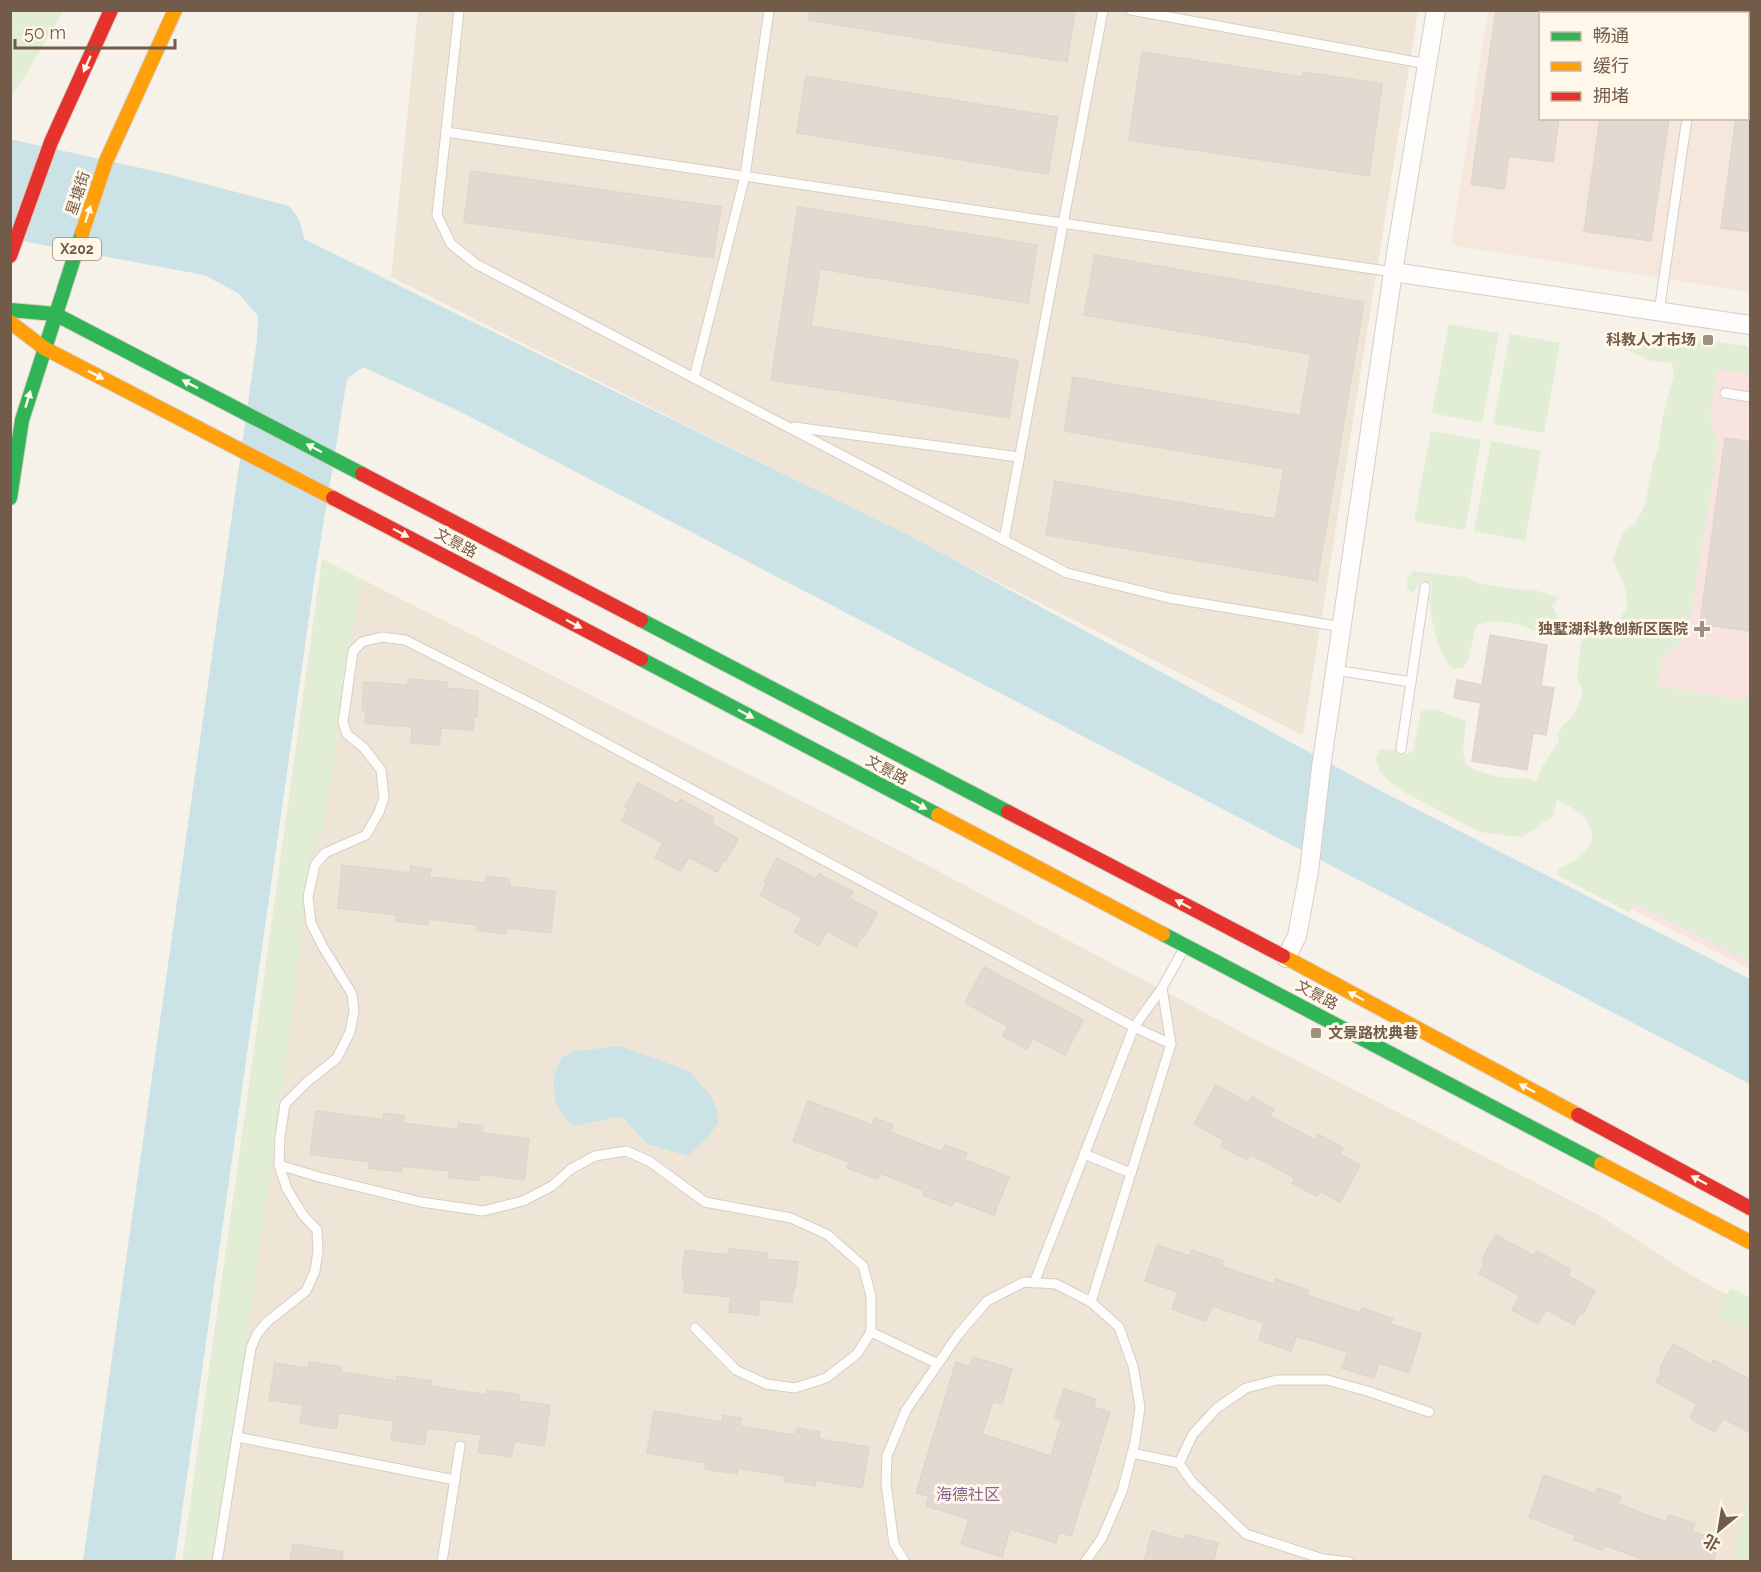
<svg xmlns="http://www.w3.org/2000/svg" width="1761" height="1572" font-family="Raleway,'Noto Sans SC',sans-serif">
	<rect width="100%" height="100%" fill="#f6f2e9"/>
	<!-- residential -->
	<g fill="#efe5d6">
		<path d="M 418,11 L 1418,11 L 1303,735 L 391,277 Z"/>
		<path d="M 322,559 L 904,853 L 1264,1044 L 1599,1215 L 1687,1273 L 1750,1307 L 1750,1561 L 183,1562 Z"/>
	</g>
	<!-- commercial -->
	<path fill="#f6e7dc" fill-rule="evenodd" d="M 1488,11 L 1750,11 L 1750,292 L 1451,245 ZM 1540,14 L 1748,14 L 1748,118 L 1540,118 Z"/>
	<!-- medical -->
	<path fill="#f8e3e0" d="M 1693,349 L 1750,357 L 1750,969 L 1616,901 Z"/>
	<!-- green -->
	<g fill="#e1edd4">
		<path d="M 11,10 L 63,11 L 20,85 L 11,94 Z"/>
		<path d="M 1449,324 L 1499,333 L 1482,423 L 1432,413 Z"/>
		<path d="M 1622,330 L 1746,346 L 1750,349 L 1750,372 L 1717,372 L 1710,414 L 1718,448 L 1688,635 L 1662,660 L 1659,686 L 1750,701 L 1750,962 L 1632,903 L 1630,913 L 1557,875 L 1558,870 C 1566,865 1576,860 1583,853 C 1607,829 1578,809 1557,800 L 1553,817 L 1544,821 L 1536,829 L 1520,837 L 1480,832 L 1404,792 L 1387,780 L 1380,771 L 1376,759 L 1380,749 L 1395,750 L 1404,755 L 1413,751 L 1421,711 L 1435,709 L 1466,721 L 1463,752 L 1466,765 C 1480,773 1492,776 1508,778 C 1520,779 1525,777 1537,782 L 1540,770 L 1559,741 L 1558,732 L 1573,715 L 1581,699 L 1582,689 L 1577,679 L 1581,643 L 1588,632 L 1615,625 L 1628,607 L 1625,589 L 1613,559 L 1623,533 L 1636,522 L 1645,504 L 1652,467 L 1658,449 L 1663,415 L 1674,374 L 1672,363 L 1647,360 L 1640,355 L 1623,349 Z"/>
		<path d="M 1510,334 L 1560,343 L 1544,433 L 1493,424 Z"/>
		<path d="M 1431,431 L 1481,440 L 1465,530 L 1414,521 Z"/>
		<path d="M 1491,441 L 1541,451 L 1525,541 L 1474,531 Z"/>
		<path d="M 323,560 L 361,579 L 325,819 L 310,862 L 281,1103 L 214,1561 L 182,1562 Z"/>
		<path d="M 1413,571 L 1464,577 L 1482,584 L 1511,589 L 1535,590 L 1560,598 L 1552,606 L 1559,619 L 1555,630 L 1544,634 C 1522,625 1499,616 1476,626 L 1468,660 L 1462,669 C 1459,668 1456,669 1453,668 C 1440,662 1430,615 1430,602 C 1430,596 1432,590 1432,584 L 1421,580 L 1413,593 L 1407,589 L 1407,580 Z"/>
		<path d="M 1730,1288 L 1750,1298 L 1750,1333 L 1718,1317 Z"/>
		<path d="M 1750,1489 L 1750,1561 L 1732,1561 Z"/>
	</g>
	<!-- water -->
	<g fill="#cbe2e6">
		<path d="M 10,139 L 167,174 L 289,206 C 298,216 302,225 304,239 L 910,536 L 1379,790 L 1750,979 L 1750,1084 L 461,412 L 363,367 L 348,378 L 346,385 L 315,575 L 175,1561 L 83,1561 L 257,340 L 258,316 L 238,293 L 204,275 L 11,239 Z"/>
		<path d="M 620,1046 L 689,1071 L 710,1095 L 717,1109 L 718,1123 L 707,1138 L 688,1156 L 647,1144 L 622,1116 L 580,1125 L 572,1125 L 562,1115 L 555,1100 L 553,1077 L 562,1057 L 576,1051 Z"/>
	</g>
	<!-- building -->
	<g fill="#e2dad0" stroke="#dfd5cb" stroke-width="1.5">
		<path d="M 810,10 L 1075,10 L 1067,62 L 809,20 Z"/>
		<path d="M 1496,10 L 1540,10 L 1540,118 L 1559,118 L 1553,162 L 1509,156 L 1504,189 L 1471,184 Z"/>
		<path d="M 1142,52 L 1303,77 L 1304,72 L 1382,84 L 1369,176 L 1129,140 Z"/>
		<path d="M 806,76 L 1058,117 L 1048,174 L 797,133 Z"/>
		<path d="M 1748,91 L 1750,91 L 1750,232 L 1721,228 L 1736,118 L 1748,118 Z"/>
		<path d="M 1600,118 L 1669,118 L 1651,241 L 1584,231 Z"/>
		<path d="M 471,171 L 721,207 L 713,258 L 464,222 Z"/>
		<path d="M 798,207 L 1037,245 L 1028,303 L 820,269 L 811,326 L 1018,360 L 1009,418 L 771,380 Z"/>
		<path d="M 1095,255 L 1364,302 L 1317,581 L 1046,535 L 1055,481 L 1275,519 L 1284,469 L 1064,431 L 1073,377 L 1300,416 L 1311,354 L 1084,315 Z"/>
		<path d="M 1725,438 L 1750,442 L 1750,631 L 1700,624 Z"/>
		<path d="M 1490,635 L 1547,645 L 1541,686 L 1554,688 L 1546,735 L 1533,733 L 1527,770 L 1472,761 L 1481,703 L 1454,698 L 1457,680 L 1482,685 Z"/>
		<path d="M 408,679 L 447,682 L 447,688 L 478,691 L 477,717 L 474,717 L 473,730 L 441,728 L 439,745 L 411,743 L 412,727 L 365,723 L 366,710 L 362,710 L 364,682 L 408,685 Z"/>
		<path d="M 638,783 L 677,804 L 680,799 L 714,818 L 711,823 L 738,839 L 725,862 L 723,861 L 717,872 L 689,857 L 680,871 L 655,857 L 663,843 L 622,821 L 628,808 L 625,807 Z"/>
		<path d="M 777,858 L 815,879 L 819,874 L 853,892 L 849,898 L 877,913 L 864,937 L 862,936 L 856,947 L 827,931 L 819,946 L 794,932 L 802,918 L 760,895 L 767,883 L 764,882 Z"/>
		<path d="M 342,865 L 410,873 L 411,866 L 431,869 L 429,877 L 485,883 L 486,876 L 510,879 L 509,886 L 555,892 L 551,933 L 507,928 L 506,934 L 476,930 L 477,925 L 429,919 L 428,925 L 396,921 L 397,915 L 338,908 Z"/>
		<path d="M 984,967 L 1083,1020 L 1065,1055 L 1033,1038 L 1027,1049 L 1003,1036 L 1008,1026 L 965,1003 Z"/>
		<path d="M 1216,1085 L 1248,1103 L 1252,1097 L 1274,1109 L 1270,1116 L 1314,1140 L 1318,1134 L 1343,1148 L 1340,1154 L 1360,1165 L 1340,1202 L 1320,1191 L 1317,1196 L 1292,1183 L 1295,1178 L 1250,1154 L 1247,1160 L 1221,1146 L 1224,1140 L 1194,1124 Z"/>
		<path d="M 808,1101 L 872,1125 L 875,1118 L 893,1125 L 890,1132 L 942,1152 L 945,1145 L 967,1153 L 965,1160 L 1009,1177 L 994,1215 L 954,1200 L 952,1206 L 923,1195 L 925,1191 L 880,1173 L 878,1179 L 847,1168 L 849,1162 L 793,1141 Z"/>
		<path d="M 316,1111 L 383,1120 L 384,1113 L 404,1116 L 403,1123 L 458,1130 L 459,1123 L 483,1126 L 482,1133 L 529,1139 L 524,1180 L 480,1174 L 479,1181 L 449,1177 L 450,1171 L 402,1166 L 401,1172 L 369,1168 L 370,1162 L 310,1154 Z"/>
		<path d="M 1496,1235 L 1534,1256 L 1537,1251 L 1571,1270 L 1568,1276 L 1595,1291 L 1583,1314 L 1580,1313 L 1574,1325 L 1546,1309 L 1538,1324 L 1512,1310 L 1520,1296 L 1479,1273 L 1485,1261 L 1482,1259 Z"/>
		<path d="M 1157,1245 L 1190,1256 L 1191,1250 L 1223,1261 L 1221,1266 L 1274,1284 L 1276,1279 L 1308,1290 L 1307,1295 L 1360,1313 L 1362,1308 L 1393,1319 L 1391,1324 L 1421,1334 L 1409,1373 L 1379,1363 L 1374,1378 L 1342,1368 L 1348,1352 L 1296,1336 L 1291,1351 L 1259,1340 L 1264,1323 L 1212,1306 L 1206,1321 L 1172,1309 L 1178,1292 L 1145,1281 Z"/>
		<path d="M 729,1249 L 768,1253 L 767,1259 L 798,1262 L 795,1289 L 793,1289 L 792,1302 L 760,1299 L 758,1315 L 729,1312 L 731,1297 L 684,1292 L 685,1278 L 682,1278 L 685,1250 L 728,1255 Z"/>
		<path d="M 1673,1344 L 1711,1365 L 1714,1360 L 1750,1380 L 1750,1433 L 1723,1418 L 1715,1432 L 1690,1418 L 1697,1404 L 1656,1382 L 1662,1370 L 1660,1368 Z"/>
		<path d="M 973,1357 L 1012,1369 L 1002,1404 L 993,1401 L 982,1434 L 1051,1456 L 1062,1420 L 1055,1417 L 1064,1389 L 1096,1399 L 1093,1407 L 1110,1412 L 1071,1536 L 1059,1532 L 1056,1543 L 1010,1529 L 1002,1557 L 961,1544 L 969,1519 L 926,1506 L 929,1496 L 916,1493 L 956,1362 L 970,1367 Z"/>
		<path d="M 309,1362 L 342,1367 L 341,1372 L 397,1381 L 397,1376 L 431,1381 L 430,1386 L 486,1395 L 487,1390 L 520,1395 L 519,1401 L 550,1405 L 544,1446 L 514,1441 L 511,1457 L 478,1452 L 481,1435 L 445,1430 L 427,1428 L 424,1445 L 391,1440 L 394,1421 L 339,1413 L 336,1429 L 300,1423 L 303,1405 L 269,1400 L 275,1363 L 308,1368 Z"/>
		<path d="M 654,1411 L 722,1422 L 723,1415 L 741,1418 L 740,1426 L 795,1435 L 797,1428 L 820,1432 L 819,1439 L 869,1447 L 862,1488 L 816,1480 L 815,1486 L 784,1481 L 785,1476 L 738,1468 L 737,1474 L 705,1469 L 706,1463 L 647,1453 Z"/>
		<path d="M 1544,1475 L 1595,1494 L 1598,1488 L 1621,1497 L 1618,1504 L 1666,1522 L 1669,1515 L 1695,1524 L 1692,1531 L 1720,1541 L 1713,1562 L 1650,1562 L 1604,1545 L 1602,1550 L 1574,1540 L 1576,1535 L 1529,1517 Z"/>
		<path d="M 1152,1531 L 1184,1540 L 1186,1535 L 1218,1543 L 1213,1562 L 1144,1562 Z"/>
		<path d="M 293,1544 L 343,1552 L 342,1562 L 290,1562 Z"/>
	</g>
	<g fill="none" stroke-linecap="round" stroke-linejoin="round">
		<!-- lane casing -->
		<g stroke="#d4cec6" stroke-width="11">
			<g id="lane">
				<path d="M 459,10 L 437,215 L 451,244 L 476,264 L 1067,573 L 1169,598 L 1342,627"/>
				<path d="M 1131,10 L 1427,64"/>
				<path d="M 1701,14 L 1702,10"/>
				<path d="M 446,132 L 1393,272"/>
				<path d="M 1659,312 L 1687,118"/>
				<path d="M 694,378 L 745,176 L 769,10"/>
				<path d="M 1725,393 L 1750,397"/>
				<path d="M 794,427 L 1019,457"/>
				<path d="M 1004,540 L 1103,10"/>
				<path d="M 1335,670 L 1411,682"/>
				<path d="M 1401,749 L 1425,587"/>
				<path d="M 1084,1154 L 1131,1173"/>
				<path d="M 279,1165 L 319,1177 L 421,1202 L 483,1211 L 523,1201 L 552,1186 L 571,1169 L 595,1156 L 626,1151 L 649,1161 L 705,1202 L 791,1218 L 828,1235 L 863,1266 L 871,1296 L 871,1332"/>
				<path d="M 1034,1283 L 1134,1027 L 1162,988 L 1185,947"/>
				<path d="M 1091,1302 L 1171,1044 L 1162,988"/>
				<path d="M 695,1328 L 736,1370 L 766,1384 L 795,1388 L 826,1378 L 857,1354 L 871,1332 L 938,1364"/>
				<path d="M 237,1437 L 455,1480"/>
				<path d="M 1132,1453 L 1179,1463 L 1192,1482 L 1246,1534 L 1323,1559 L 1349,1562"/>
				<path d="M 1179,1463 L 1193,1434 L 1217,1408 L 1246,1388 L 1277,1380 L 1327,1380 L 1367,1391 L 1429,1412"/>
				<path d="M 217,1562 L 251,1348 L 257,1334 L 267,1322 L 306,1291 L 315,1271 L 318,1251 L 317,1230 L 303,1215 L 287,1189 L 279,1165 L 280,1137 L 285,1104 L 307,1082 L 337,1058 L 350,1032 L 354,1011 L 352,994 L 323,947 L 311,923 L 308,897 L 315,865 L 325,853 L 366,835 L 379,812 L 384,798 L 381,770 L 364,748 L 347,734 L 343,722 L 353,651 L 362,642 L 382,637 L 405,640 L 540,708 L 1134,1027 L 1171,1044"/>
				<path d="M 442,1562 L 460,1446"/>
				<path d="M 905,1562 L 894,1544 L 886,1483 L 887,1456 L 906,1410 L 958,1335 L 987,1301 L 1024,1282 L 1056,1284 L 1091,1302 L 1119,1327 L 1133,1366 L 1140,1407 L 1135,1442 L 1122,1492 L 1102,1538 L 1085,1562"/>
			</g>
		</g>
		<!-- street casing -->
		<g stroke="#d4cec6" stroke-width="20">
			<g id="street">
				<path d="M 1393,272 L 1750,325"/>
				<path d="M 1286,958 L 1297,936 L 1309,871 L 1321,768 L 1393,272 L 1436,10"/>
			</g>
		</g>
		<!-- fast casing -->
		<g stroke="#d5cfc7" stroke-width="16">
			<g id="fast">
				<path d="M 10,310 L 55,314 L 362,474"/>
				<path d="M 10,498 L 22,420 L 82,233"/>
				<path d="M 641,620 L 1008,812"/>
				<path d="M 641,659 L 938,815"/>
				<path d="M 1163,934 L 1601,1164"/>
			</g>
		</g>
		<!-- slow casing -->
		<g stroke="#d5cfc7" stroke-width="16">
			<g id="slow">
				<path d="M 82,233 L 106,161 L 175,10"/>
				<path d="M 10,322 L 44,348 L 333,498"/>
				<path d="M 938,815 L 1163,934"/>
				<path d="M 1283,956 L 1578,1115"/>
				<path d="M 1601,1164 L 1750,1242"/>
			</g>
		</g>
		<!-- jam casing -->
		<g stroke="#d5cfc7" stroke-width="16">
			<g id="jam">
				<path d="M 10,256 L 51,142 L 111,10"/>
				<path d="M 362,474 L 641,620"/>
				<path d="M 333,498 L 641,659"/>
				<path d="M 1008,812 L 1283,956"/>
				<path d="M 1578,1115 L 1750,1208"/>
			</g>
		</g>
		<!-- lane -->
		<use href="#lane" stroke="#fefdfc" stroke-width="9"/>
		<!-- street -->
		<use href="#street" stroke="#fefdfc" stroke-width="18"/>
		<!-- fast -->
		<use href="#fast" stroke="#30b455" stroke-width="14"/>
		<!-- slow -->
		<use href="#slow" stroke="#ff9f0a" stroke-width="14"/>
		<!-- jam -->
		<use href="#jam" stroke="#e5322d" stroke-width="14"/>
	</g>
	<!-- one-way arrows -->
	<defs><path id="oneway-solid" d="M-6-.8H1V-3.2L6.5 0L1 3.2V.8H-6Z" transform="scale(1.5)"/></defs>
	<g fill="#fff7e9">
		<use href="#oneway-solid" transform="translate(87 64) rotate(114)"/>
		<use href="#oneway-solid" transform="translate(88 214) rotate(-72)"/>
		<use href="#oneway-solid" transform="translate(96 375) rotate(27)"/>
		<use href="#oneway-solid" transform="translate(190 384) rotate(-153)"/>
		<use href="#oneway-solid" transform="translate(28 399) rotate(-73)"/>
		<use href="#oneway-solid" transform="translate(314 448) rotate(-152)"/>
		<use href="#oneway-solid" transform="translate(401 533) rotate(28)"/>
		<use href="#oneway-solid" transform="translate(574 624) rotate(28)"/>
		<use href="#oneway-solid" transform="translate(746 714) rotate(28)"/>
		<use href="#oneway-solid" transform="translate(919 805) rotate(28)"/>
		<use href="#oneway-solid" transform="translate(1183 904) rotate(-152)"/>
		<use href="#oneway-solid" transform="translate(1356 996) rotate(-152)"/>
		<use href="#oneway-solid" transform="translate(1527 1088) rotate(-152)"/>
		<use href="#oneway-solid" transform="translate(1699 1180) rotate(-152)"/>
	</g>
	<!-- markers -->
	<g fill="#a19082" stroke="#fff7e9" stroke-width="2">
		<rect x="1702" y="334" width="12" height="12" rx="3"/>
		<path d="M1699 620h6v6h6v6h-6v6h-6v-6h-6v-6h6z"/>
		<rect x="1310" y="1027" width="12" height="12" rx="3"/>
	</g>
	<g text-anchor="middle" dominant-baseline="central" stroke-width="6" stroke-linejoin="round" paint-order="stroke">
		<!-- shield labels -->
		<rect fill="#fff7e9" stroke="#9d8a7a" stroke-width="1.5" x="53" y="238" width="48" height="22" rx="4.5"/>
		<g font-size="14" font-weight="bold" fill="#735b4a">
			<text x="77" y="249">X202</text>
		</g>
		<!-- street labels -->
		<g font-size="15" fill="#735b4a" stroke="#fff7e9">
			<text transform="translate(78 193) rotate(-72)">星塘街</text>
			<text transform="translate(456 543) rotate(28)">文景路</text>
			<text transform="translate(887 770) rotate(28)">文景路</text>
			<text transform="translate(1317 995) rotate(28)">文景路</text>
		</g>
		<!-- poi labels -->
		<g font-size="15" font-weight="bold" fill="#735b4a" stroke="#fff7e9" text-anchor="end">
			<text x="1696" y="340">科教人才市场</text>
			<text x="1688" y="629">独墅湖科教创新区医院</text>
			<text x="1328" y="1033" text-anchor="start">文景路枕典巷</text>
		</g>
		<!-- neighbourhood labels -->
		<g font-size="16" fill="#896596" stroke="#fff7e9">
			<text x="968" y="1494">海德社区</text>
		</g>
	</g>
	<!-- border -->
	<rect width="1761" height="1572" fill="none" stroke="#735b4a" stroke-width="24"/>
	<!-- legend -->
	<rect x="1539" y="12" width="210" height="108" fill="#fff7e9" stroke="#c7b9a9" stroke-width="1.5"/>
	<rect x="1551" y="32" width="30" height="9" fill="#30b455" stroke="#c7b9a9" stroke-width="1.5"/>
	<text x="1593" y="42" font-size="18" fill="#735b4a">畅通</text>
	<rect x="1551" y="62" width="30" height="9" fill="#ff9f0a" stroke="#c7b9a9" stroke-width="1.5"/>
	<text x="1593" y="72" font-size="18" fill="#735b4a">缓行</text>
	<rect x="1551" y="92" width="30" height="9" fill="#e5322d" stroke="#c7b9a9" stroke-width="1.5"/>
	<text x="1593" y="102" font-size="18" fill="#735b4a">拥堵</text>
	<!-- north arrow -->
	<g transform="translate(1719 1530) rotate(210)" stroke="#fff7e9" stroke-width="4.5" paint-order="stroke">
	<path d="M0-4.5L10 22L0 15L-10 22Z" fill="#735b4a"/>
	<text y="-9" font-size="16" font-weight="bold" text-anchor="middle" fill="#735b4a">北</text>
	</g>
	<!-- scale -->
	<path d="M15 39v9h160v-9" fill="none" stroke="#735b4a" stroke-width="3"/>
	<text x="24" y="39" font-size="18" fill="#735b4a" stroke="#fff7e9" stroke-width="4.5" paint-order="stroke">50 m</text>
</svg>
